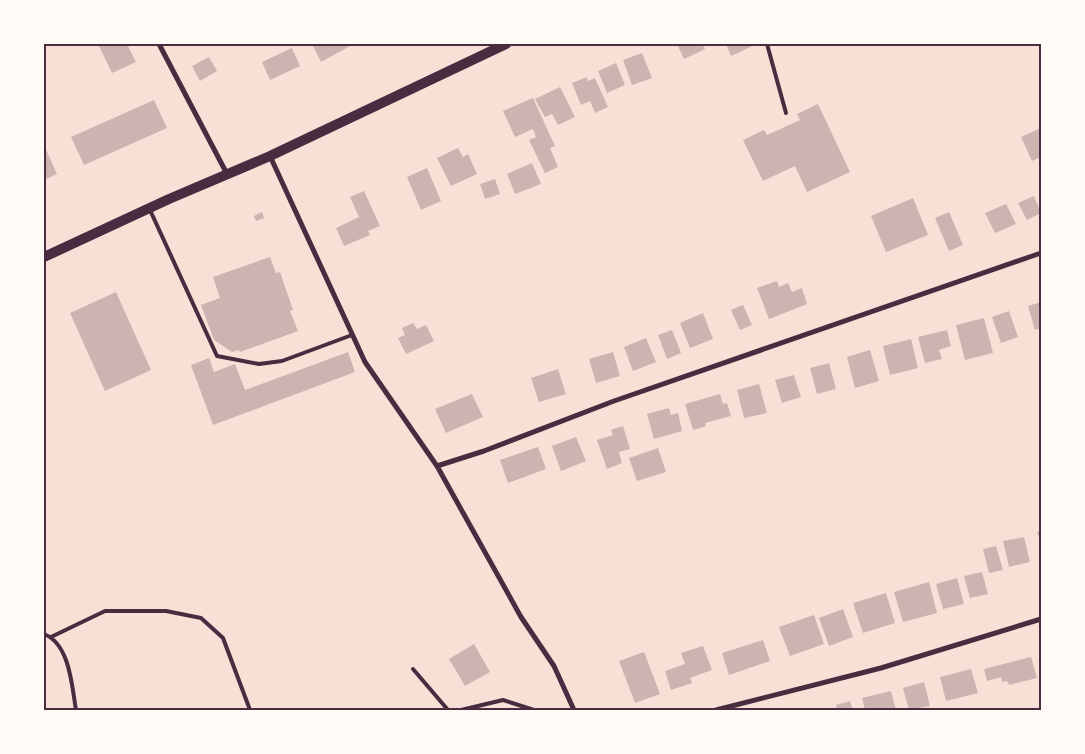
<svg xmlns="http://www.w3.org/2000/svg" width="1085" height="754" font-family="'PT Sans Narrow',sans-serif">
	<rect width="100%" height="100%" fill="#f7e1d7"/>
	<!-- building -->
	<g fill="#ccb4b1">
		<path d="M 98,44 L 127,44 L 136,62 L 112,73 Z"/>
		<path d="M 312,44 L 351,44 L 352,45 L 321,62 Z"/>
		<path d="M 677,44 L 702,44 L 705,49 L 684,59 Z"/>
		<path d="M 726,44 L 757,44 L 731,56 Z"/>
		<path d="M 292,48 L 300,66 L 270,80 L 262,62 Z"/>
		<path d="M 642,53 L 652,78 L 632,85 L 623,60 Z"/>
		<path d="M 209,57 L 217,71 L 200,81 L 192,66 Z"/>
		<path d="M 616,63 L 625,85 L 607,93 L 598,71 Z"/>
		<path d="M 587,77 L 588,81 L 595,78 L 608,107 L 595,113 L 590,101 L 581,105 L 572,83 Z"/>
		<path d="M 560,87 L 575,117 L 558,125 L 552,114 L 545,117 L 535,99 Z"/>
		<path d="M 533,98 L 555,146 L 550,148 L 558,167 L 545,173 L 529,140 L 536,137 L 533,129 L 515,137 L 503,111 Z"/>
		<path d="M 154,100 L 167,128 L 84,165 L 71,137 Z"/>
		<path d="M 818,104 L 850,172 L 807,192 L 795,166 L 763,181 L 743,140 L 764,130 L 767,135 L 800,120 L 797,114 Z"/>
		<path d="M 1041,128 L 1041,157 L 1032,161 L 1021,137 Z"/>
		<path d="M 44,145 L 57,174 L 44,180 Z"/>
		<path d="M 458,148 L 463,157 L 468,154 L 477,174 L 451,186 L 437,158 Z"/>
		<path d="M 532,163 L 541,184 L 515,194 L 507,174 Z"/>
		<path d="M 427,168 L 441,201 L 421,210 L 407,177 Z"/>
		<path d="M 495,179 L 500,194 L 485,199 L 480,184 Z"/>
		<path d="M 364,191 L 380,226 L 368,231 L 370,235 L 344,246 L 336,228 L 359,217 L 350,197 Z"/>
		<path d="M 1034,196 L 1041,213 L 1027,220 L 1018,203 Z"/>
		<path d="M 913,198 L 928,235 L 886,252 L 871,216 Z"/>
		<path d="M 1006,204 L 1016,224 L 995,233 L 985,213 Z"/>
		<path d="M 262,212 L 264,218 L 256,221 L 254,216 Z"/>
		<path d="M 949,212 L 963,245 L 949,251 L 935,218 Z"/>
		<path d="M 270,257 L 276,273 L 280,272 L 293,310 L 290,311 L 298,331 L 240,352 L 239,350 L 232,352 L 214,340 L 201,305 L 220,298 L 213,277 Z"/>
		<path d="M 777,281 L 779,287 L 788,283 L 792,292 L 802,288 L 807,304 L 769,319 L 757,288 Z"/>
		<path d="M 116,292 L 151,370 L 105,391 L 70,313 Z"/>
		<path d="M 1041,302 L 1041,328 L 1035,330 L 1028,306 Z"/>
		<path d="M 743,305 L 752,325 L 740,330 L 731,310 Z"/>
		<path d="M 1009,311 L 1018,337 L 1001,343 L 992,317 Z"/>
		<path d="M 703,313 L 713,339 L 690,348 L 680,323 Z"/>
		<path d="M 984,318 L 993,353 L 965,360 L 956,325 Z"/>
		<path d="M 413,323 L 417,329 L 426,325 L 434,341 L 406,354 L 398,338 L 405,335 L 402,328 Z"/>
		<path d="M 672,330 L 681,353 L 667,359 L 658,335 Z"/>
		<path d="M 947,330 L 951,346 L 939,350 L 942,359 L 925,363 L 918,337 Z"/>
		<path d="M 646,338 L 656,362 L 633,371 L 624,347 Z"/>
		<path d="M 911,339 L 918,368 L 890,375 L 883,346 Z"/>
		<path d="M 870,350 L 879,381 L 855,388 L 847,357 Z"/>
		<path d="M 348,352 L 355,372 L 213,425 L 191,365 L 209,358 L 214,372 L 235,364 L 245,390 Z"/>
		<path d="M 613,352 L 620,376 L 596,383 L 589,359 Z"/>
		<path d="M 829,363 L 836,389 L 817,394 L 810,368 Z"/>
		<path d="M 558,369 L 566,394 L 539,402 L 531,378 Z"/>
		<path d="M 794,375 L 801,397 L 782,403 L 775,380 Z"/>
		<path d="M 759,384 L 767,413 L 744,418 L 737,390 Z"/>
		<path d="M 472,394 L 483,417 L 446,433 L 435,409 Z"/>
		<path d="M 720,394 L 723,404 L 727,403 L 731,416 L 705,423 L 706,426 L 693,430 L 685,404 Z"/>
		<path d="M 669,408 L 671,415 L 678,413 L 682,431 L 654,439 L 647,414 Z"/>
		<path d="M 623,426 L 630,449 L 619,452 L 622,463 L 607,469 L 597,440 L 613,435 L 611,430 Z"/>
		<path d="M 576,437 L 586,461 L 561,471 L 552,446 Z"/>
		<path d="M 538,447 L 546,469 L 508,483 L 500,460 Z"/>
		<path d="M 658,448 L 666,472 L 637,481 L 629,458 Z"/>
		<path d="M 1041,530 L 1041,544 L 1037,532 Z"/>
		<path d="M 1024,537 L 1030,562 L 1009,567 L 1003,541 Z"/>
		<path d="M 996,546 L 1003,570 L 989,573 L 983,549 Z"/>
		<path d="M 982,572 L 988,594 L 970,598 L 964,576 Z"/>
		<path d="M 957,578 L 964,604 L 943,609 L 936,584 Z"/>
		<path d="M 929,582 L 937,613 L 903,622 L 894,592 Z"/>
		<path d="M 886,593 L 895,623 L 863,633 L 853,603 Z"/>
		<path d="M 843,609 L 853,637 L 829,646 L 819,618 Z"/>
		<path d="M 814,615 L 824,644 L 790,656 L 779,627 Z"/>
		<path d="M 763,640 L 770,661 L 729,675 L 722,653 Z"/>
		<path d="M 474,644 L 490,672 L 465,686 L 449,659 Z"/>
		<path d="M 703,646 L 712,670 L 690,678 L 692,683 L 671,690 L 665,671 L 685,664 L 681,653 Z"/>
		<path d="M 644,652 L 660,694 L 635,703 L 619,661 Z"/>
		<path d="M 1031,657 L 1037,678 L 1009,685 L 1007,681 L 1002,682 L 1001,677 L 987,681 L 984,669 Z"/>
		<path d="M 971,669 L 978,693 L 946,701 L 940,677 Z"/>
		<path d="M 924,682 L 930,706 L 909,710 L 903,688 Z"/>
		<path d="M 891,691 L 896,710 L 865,710 L 862,698 Z"/>
		<path d="M 850,701 L 853,710 L 837,710 L 836,705 Z"/>
	</g>
	<g fill="none" stroke-linecap="round" stroke-linejoin="round">
		<!-- service -->
		<g stroke="#4a2c40" stroke-width="4">
			<path d="M 767,44 L 786,113"/>
			<path d="M 150,210 L 217,356 L 259,364 L 282,361 L 352,335"/>
			<path d="M 44,634 C 70,644 72,687 76,710"/>
			<path d="M 51,637 L 105,611 L 166,611 L 201,618 L 223,638 L 250,710"/>
			<path d="M 413,669 L 448,710"/>
			<path d="M 461,710 L 503,700 L 534,710"/>
		</g>
		<!-- minor -->
		<g stroke="#4a2c40" stroke-width="5">
			<path d="M 159,44 L 227,174"/>
			<path d="M 270,156 L 365,362 L 437,466 L 521,617 L 554,666 L 574,710"/>
			<path d="M 437,466 L 484,451 L 614,401 L 1041,253"/>
			<path d="M 716,710 L 881,668 L 1041,619"/>
		</g>
		<!-- secondary -->
		<path stroke="#4a2c40" stroke-width="10" d="M 44,257 L 169,199 L 270,156 L 506,44"/>
	</g>
	<!-- border -->
	<rect width="1085" height="754" fill="none" stroke="#fffaf5" stroke-width="90"/>
	<rect x="45" y="45" width="995" height="664" fill="none" stroke="#4a2c40" stroke-width="2"/>
</svg>
